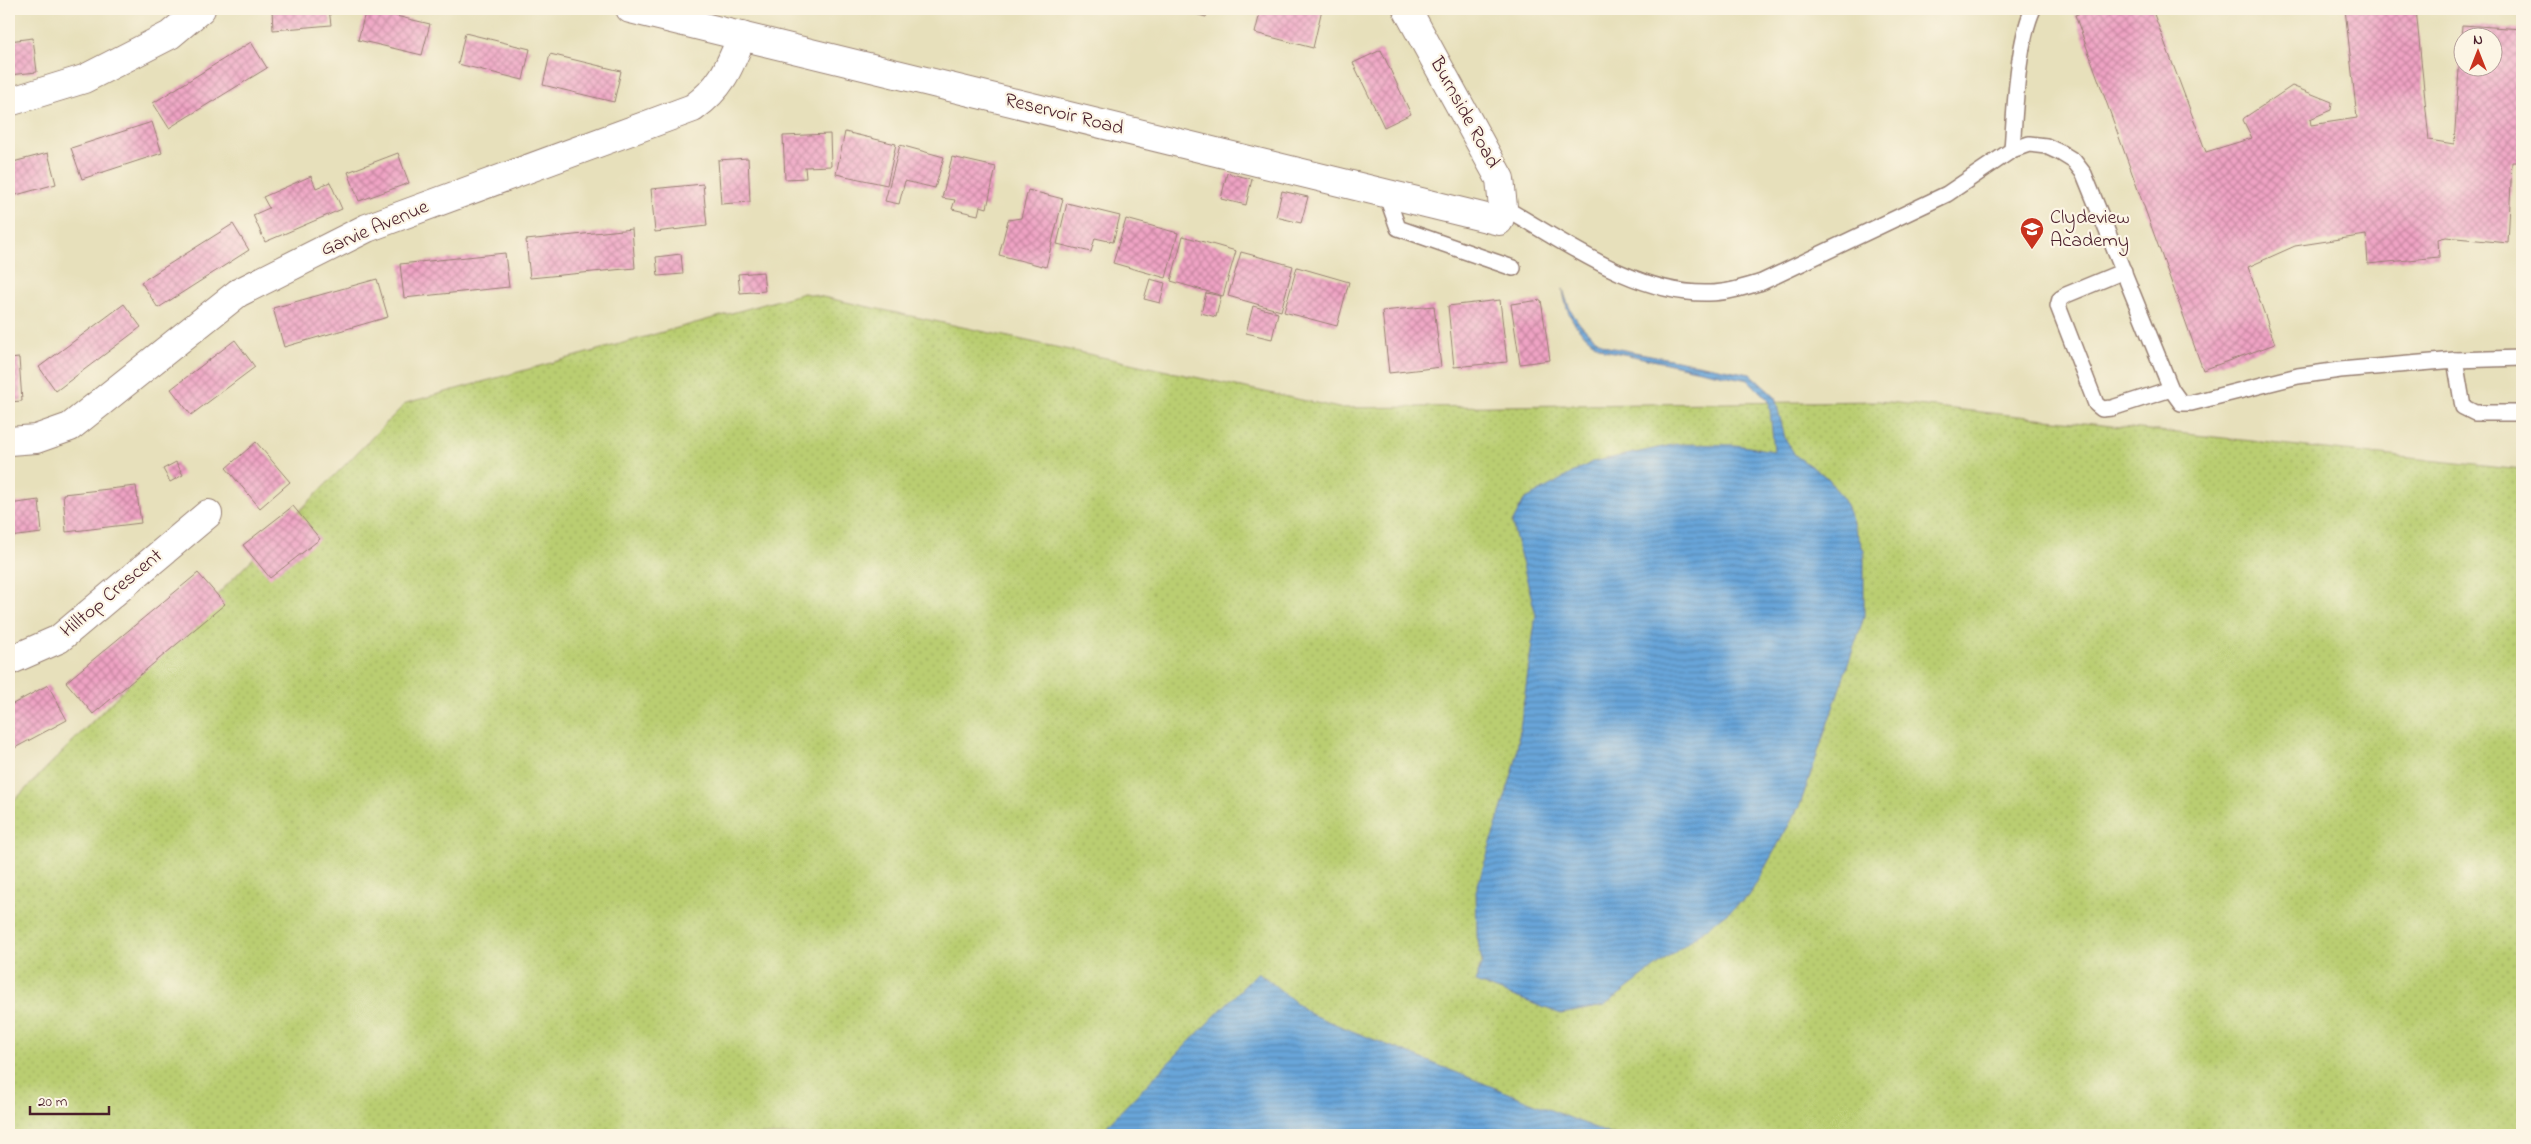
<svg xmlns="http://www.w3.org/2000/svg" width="2531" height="1144" font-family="'Indie Flower',sans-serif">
	<defs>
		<pattern id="park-dots" width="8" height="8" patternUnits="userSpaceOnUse" patternTransform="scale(1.25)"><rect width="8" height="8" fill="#bace71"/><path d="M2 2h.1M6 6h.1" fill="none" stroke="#a1b062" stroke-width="1.8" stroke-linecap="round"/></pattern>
		<pattern id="water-rules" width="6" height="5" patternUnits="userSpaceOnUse" patternTransform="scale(1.25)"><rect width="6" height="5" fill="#68a5d9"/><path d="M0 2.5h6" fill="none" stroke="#5886b0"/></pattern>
		<pattern id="building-cross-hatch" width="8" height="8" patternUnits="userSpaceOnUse" patternTransform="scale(1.25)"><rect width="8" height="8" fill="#efa3c4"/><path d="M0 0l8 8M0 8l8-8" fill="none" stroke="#c4849f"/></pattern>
	</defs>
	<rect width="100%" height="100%" fill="#fcf5e5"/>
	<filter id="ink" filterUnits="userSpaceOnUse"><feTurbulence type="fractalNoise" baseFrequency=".02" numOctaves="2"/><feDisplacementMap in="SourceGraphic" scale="10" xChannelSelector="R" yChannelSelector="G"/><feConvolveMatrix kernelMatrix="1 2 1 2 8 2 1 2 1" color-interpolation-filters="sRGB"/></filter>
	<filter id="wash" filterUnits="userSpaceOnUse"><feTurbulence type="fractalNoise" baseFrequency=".0096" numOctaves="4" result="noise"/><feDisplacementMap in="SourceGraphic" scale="20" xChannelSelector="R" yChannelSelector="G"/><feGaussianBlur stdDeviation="1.12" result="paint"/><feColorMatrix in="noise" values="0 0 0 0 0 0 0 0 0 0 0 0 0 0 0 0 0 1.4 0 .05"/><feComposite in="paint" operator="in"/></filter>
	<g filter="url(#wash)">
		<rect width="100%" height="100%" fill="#e7e0bb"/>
		<!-- park -->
		<path fill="url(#park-dots)" stroke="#82764e" d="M 804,293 L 1339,408 L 1879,401 L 2522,470 L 2522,1135 L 9,1135 L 9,806 L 406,403 Z"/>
		<!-- water -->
		<g fill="url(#water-rules)" stroke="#596282">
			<path d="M 1563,289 C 1570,316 1584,333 1608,347 L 1750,374 L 1775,397 L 1785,438 L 1795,455 L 1829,479 L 1844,500 L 1864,551 L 1864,617 L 1800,805 L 1749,896 L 1604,1006 L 1561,1014 L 1475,982 L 1482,962 L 1477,936 L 1476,891 L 1515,764 L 1536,615 L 1512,523 L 1524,500 L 1592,462 L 1677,444 L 1736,445 L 1774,451 L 1769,401 L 1748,380 L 1604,350 C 1579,333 1567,320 1563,289 Z"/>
			<path d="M 1258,972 L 1310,1014 L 1613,1135 L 1101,1135 L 1110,1122 Z"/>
		</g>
		<g id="blocks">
			<!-- building -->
			<g fill="url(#building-cross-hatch)" fill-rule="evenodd">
				<path d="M 272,9 L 329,9 L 331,25 L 273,30 Z"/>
				<path d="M 366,9 L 430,24 L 422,55 L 358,40 Z"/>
				<path d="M 1177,9 L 1208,9 L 1206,17 Z"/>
				<path d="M 1261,9 L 1322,9 L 1313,48 L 1255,33 Z"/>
				<path d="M 2092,9 L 2152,9 L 2206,152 L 2252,138 L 2243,120 L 2244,118 L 2292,86 L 2332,102 L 2331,110 L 2310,119 L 2311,125 L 2357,118 L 2345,9 L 2416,9 L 2429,140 L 2454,144 L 2462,25 L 2522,29 L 2522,162 L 2512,162 L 2508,243 L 2446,237 L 2438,239 L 2439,257 L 2368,264 L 2366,235 L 2295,246 L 2248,267 L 2275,344 L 2203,370 L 2075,15 ZM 2464,38 L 2494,38 L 2494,68 L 2464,68 Z"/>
				<path d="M 465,33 L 530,49 L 523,80 L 458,64 Z"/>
				<path d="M 33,38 L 37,72 L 9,75 L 9,41 Z"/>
				<path d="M 251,42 L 267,68 L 169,128 L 153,103 Z"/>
				<path d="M 1381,50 L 1411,114 L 1384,127 L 1353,63 Z"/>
				<path d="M 550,54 L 621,71 L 614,102 L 543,85 Z"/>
				<path d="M 152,122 L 162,153 L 82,179 L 71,148 Z"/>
				<path d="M 845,132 L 896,144 L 887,185 L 836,174 Z"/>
				<path d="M 830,134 L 831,166 L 805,167 L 806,178 L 785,179 L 783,136 Z"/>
				<path d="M 900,145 L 944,157 L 935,188 L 905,181 L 899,204 L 885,201 Z"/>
				<path d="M 48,153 L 56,184 L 9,197 L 9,163 Z"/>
				<path d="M 398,153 L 409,183 L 359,201 L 348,172 Z"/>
				<path d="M 952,157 L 996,167 L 987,208 L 980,206 L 978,215 L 952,209 L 955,200 L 942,198 Z"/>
				<path d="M 748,158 L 750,202 L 721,204 L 718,160 Z"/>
				<path d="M 1227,173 L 1252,179 L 1246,205 L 1221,199 Z"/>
				<path d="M 311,176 L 316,188 L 330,182 L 342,209 L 265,242 L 253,215 L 269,208 L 263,197 Z"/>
				<path d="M 703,184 L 707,226 L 655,232 L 651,189 Z"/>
				<path d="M 1028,190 L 1063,199 L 1046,267 L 999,255 L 1008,220 L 1021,218 Z"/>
				<path d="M 1282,191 L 1308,197 L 1301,223 L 1276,217 Z"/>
				<path d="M 1067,203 L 1120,216 L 1113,242 L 1095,238 L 1091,252 L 1057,244 Z"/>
				<path d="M 1126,219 L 1178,233 L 1166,278 L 1113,263 Z"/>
				<path d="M 233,224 L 249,250 L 158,308 L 141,282 Z"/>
				<path d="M 632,229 L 635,268 L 530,278 L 526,240 Z"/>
				<path d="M 1183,236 L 1236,251 L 1223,296 L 1171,281 Z"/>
				<path d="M 1241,252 L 1293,266 L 1281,311 L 1228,296 Z"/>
				<path d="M 505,253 L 509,287 L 404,298 L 400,264 Z"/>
				<path d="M 681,254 L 683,274 L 658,276 L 656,257 Z"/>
				<path d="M 1297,267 L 1349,282 L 1337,326 L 1284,312 Z"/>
				<path d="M 763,272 L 765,291 L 740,293 L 738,274 Z"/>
				<path d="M 377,279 L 388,317 L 284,347 L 273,308 Z"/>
				<path d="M 1150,279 L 1165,283 L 1160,303 L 1144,299 Z"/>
				<path d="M 1206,293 L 1221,296 L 1216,317 L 1201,313 Z"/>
				<path d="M 1500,300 L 1507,362 L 1454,367 L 1448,306 Z"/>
				<path d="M 1541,300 L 1550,360 L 1520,364 L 1511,304 Z"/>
				<path d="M 124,304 L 141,327 L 56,391 L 39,367 Z"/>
				<path d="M 1253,306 L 1278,313 L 1272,339 L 1246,333 Z"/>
				<path d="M 1434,306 L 1441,367 L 1389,373 L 1382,311 Z"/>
				<path d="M 235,340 L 255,367 L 191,415 L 171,389 Z"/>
				<path d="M 19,358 L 22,401 L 9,402 L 9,359 Z"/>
				<path d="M 256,442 L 290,482 L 260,508 L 226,468 Z"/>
				<path d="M 176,462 L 183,475 L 170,482 L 163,469 Z"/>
				<path d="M 136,486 L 141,523 L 66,532 L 63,494 Z"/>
				<path d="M 39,500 L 42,533 L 9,537 L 9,504 Z"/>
				<path d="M 293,506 L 320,539 L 270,578 L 243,545 Z"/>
				<path d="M 198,573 L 225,604 L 93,714 L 66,682 Z"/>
				<path d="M 48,685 L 67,720 L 9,751 L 9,706 Z"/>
			</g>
		</g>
	</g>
	<g filter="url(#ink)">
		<use href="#blocks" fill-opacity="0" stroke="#988073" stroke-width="1"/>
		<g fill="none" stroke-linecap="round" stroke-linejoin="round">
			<!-- service casing -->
			<g stroke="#988073" stroke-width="18">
				<g id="service">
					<path d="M 2012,150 C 2015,110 2017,44 2033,9"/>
					<path d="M 1386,194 L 1398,228 L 1513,268"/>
					<path d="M 1503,207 C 1565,242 1635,295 1709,293 C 1727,293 1745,287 1762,282 L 1947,194 L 2012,150 L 2029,144 L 2046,146 L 2061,153 L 2074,161 L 2084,174 L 2171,389 L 2181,403 L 2191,403 L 2298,376 L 2340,370 L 2455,360 L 2522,358"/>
					<path d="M 2124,271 L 2066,295 L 2060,299 L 2058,306 L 2096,404 L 2102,409 L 2112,408 L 2171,389"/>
					<path d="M 2455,360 L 2463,407 L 2475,413 L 2522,413"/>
				</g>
			</g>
			<!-- minor casing -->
			<g stroke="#988073" stroke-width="30">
				<g id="minor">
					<path d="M 630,9 L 1499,221 L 1503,207 L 1500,179 L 1407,9"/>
					<path d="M 9,102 L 84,79 L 170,35 L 201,9"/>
					<path d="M 9,441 L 36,439 L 70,427 L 238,293 L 367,228 L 693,108 C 722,87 729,68 742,36"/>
					<path d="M 9,661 L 59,639 L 208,514"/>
				</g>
			</g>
			<!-- service -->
			<use href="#service" stroke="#fff" stroke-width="15"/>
			<!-- minor -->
			<use href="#minor" stroke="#fff" stroke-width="28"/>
		</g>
	</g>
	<!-- icons -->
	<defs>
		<g id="school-pin" transform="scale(1.25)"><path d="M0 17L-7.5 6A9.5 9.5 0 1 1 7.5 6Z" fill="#c8321e" stroke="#fcf5e5"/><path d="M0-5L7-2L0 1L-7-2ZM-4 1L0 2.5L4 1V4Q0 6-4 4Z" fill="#fff"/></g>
	</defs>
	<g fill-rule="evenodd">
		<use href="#school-pin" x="2032" y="229"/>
	</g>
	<g text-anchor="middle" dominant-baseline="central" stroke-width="4.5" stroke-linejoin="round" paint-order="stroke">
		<!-- street labels -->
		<g font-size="20" fill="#4a1f2b" stroke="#fcf5e5">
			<text transform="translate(1464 113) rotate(61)">Burnside Road</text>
			<text transform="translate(1064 115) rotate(14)">Reservoir Road</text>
			<text transform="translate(375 229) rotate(-23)">Garvie Avenue</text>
			<text transform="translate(112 594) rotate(-40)">Hilltop Crescent</text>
		</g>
		<!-- poi labels -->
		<g font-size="20" fill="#4a1f2b" stroke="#fcf5e5" text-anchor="start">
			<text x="2050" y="218">Clydeview<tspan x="2050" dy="23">Academy</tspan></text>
		</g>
	</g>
	<!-- margin -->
	<rect width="2531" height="1144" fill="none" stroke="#fcf5e5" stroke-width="30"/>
	<!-- north arrow -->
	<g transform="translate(2478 52)"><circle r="24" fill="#fcf5e5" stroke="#b59f9b"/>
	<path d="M0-4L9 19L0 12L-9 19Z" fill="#c8321e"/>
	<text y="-8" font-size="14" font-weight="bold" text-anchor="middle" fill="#4a1f2b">N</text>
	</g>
	<!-- scale -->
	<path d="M30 1106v8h79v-8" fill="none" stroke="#4a1f2b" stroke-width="2.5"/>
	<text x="38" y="1106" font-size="15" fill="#4a1f2b" stroke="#fcf5e5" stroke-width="4" paint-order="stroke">20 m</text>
</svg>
